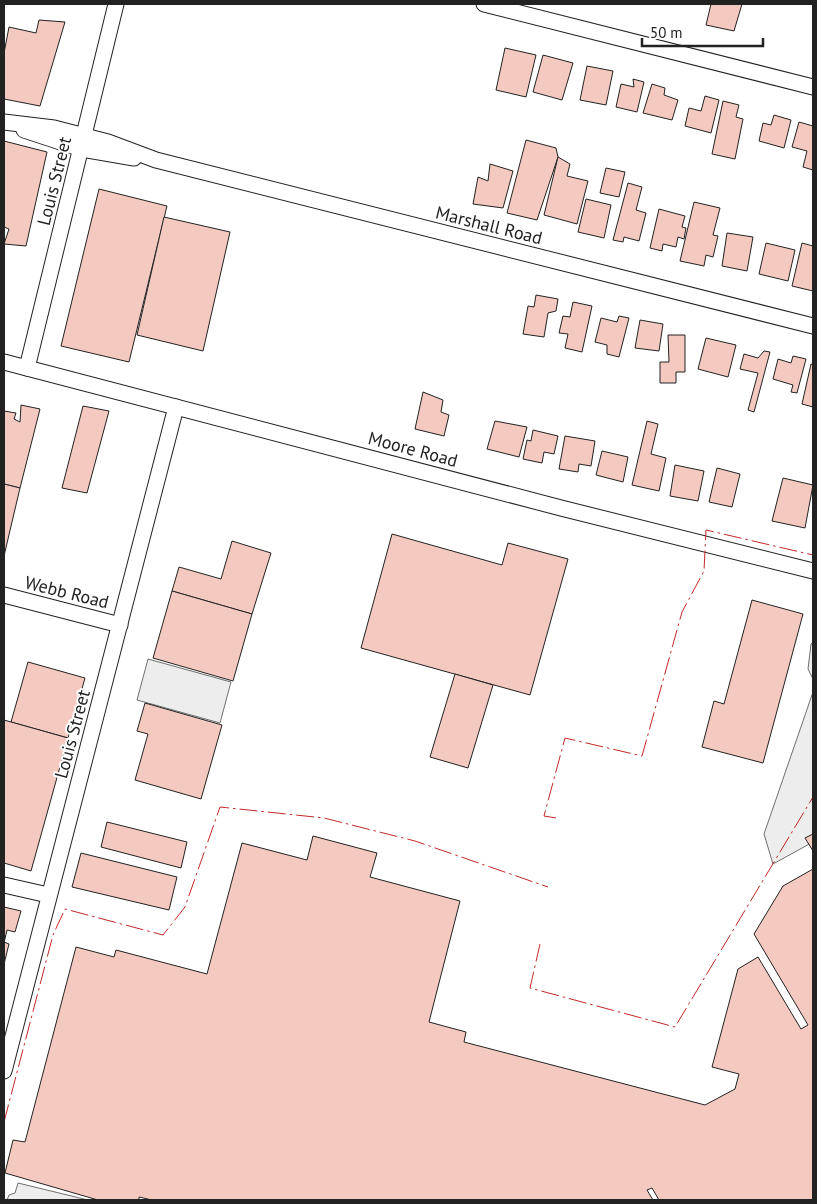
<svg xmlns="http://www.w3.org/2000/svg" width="817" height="1204" font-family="'PT Sans',sans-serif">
	<rect width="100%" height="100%" fill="#fff"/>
	<!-- parking -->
	<g fill="#ededed" stroke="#6f6f6f">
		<path d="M 813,642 L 813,679 L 808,669 L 811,644 Z"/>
		<path d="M 148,659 L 231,682 L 220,723 L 137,700 Z"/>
		<path d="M 813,692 L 813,842 L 773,864 L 764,834 Z"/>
		<path d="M 18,1183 L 88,1200 L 7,1200 L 9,1195 L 15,1193 Z"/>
	</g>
	<!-- building -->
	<g fill="#f3c9c0" stroke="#222">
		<path d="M 711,4 L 742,4 L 734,31 L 706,25 Z"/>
		<path d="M 39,20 L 65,22 L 40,106 L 4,99 L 4,53 L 9,27 L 36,33 Z"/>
		<path d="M 505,48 L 536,55 L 526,97 L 496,90 Z"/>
		<path d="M 543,55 L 573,63 L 562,100 L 533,92 Z"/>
		<path d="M 587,66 L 613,71 L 606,105 L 580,100 Z"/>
		<path d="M 633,79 L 644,82 L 637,112 L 616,107 L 621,84 L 634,87 Z"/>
		<path d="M 652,84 L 665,88 L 664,95 L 678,100 L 672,120 L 643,113 Z"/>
		<path d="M 705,96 L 719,100 L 711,133 L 685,126 L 689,108 L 701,111 Z"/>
		<path d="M 723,101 L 739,105 L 736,117 L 743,119 L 735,159 L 712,154 Z"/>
		<path d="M 774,115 L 791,120 L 784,148 L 759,141 L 763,123 L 771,125 Z"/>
		<path d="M 799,122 L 813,126 L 813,170 L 803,167 L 807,151 L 792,147 Z"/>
		<path d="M 526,140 L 556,148 L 558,157 L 537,220 L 507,213 Z"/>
		<path d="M 4,141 L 47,152 L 26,246 L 4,244 L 9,229 L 4,227 Z"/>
		<path d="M 558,157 L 570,164 L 567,176 L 588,181 L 577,224 L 544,215 Z"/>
		<path d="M 490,164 L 513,171 L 503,208 L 473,204 L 478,177 L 488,181 Z"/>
		<path d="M 606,168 L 625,172 L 619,197 L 600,193 Z"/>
		<path d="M 628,183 L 642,187 L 636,210 L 646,213 L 639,241 L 624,237 L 623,242 L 613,240 Z"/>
		<path d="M 99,189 L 167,206 L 129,362 L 61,346 Z"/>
		<path d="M 586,199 L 611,205 L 604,238 L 578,232 Z"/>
		<path d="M 694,202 L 720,208 L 713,235 L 718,236 L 713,257 L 706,255 L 704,266 L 680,261 Z"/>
		<path d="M 659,209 L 685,216 L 682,227 L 686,228 L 684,239 L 678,237 L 676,247 L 663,244 L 662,251 L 650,248 Z"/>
		<path d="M 164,217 L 230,232 L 203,351 L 137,335 Z"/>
		<path d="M 727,233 L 753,237 L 747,271 L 722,266 Z"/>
		<path d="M 766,243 L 795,250 L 788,281 L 759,274 Z"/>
		<path d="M 802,243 L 813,246 L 813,291 L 792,286 Z"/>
		<path d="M 536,295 L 558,299 L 556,311 L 548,313 L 544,337 L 523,334 L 528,306 L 534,307 Z"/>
		<path d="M 573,302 L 592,306 L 582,352 L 565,348 L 568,334 L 559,333 L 563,316 L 570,317 Z"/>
		<path d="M 619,316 L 629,318 L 619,357 L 607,354 L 607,345 L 595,342 L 601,318 L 617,322 Z"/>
		<path d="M 640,320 L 663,324 L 659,351 L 635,348 Z"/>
		<path d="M 668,335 L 685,335 L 685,372 L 676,372 L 676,383 L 660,383 L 660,362 L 669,362 Z"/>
		<path d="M 706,338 L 736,345 L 728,377 L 698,369 Z"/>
		<path d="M 764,351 L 770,352 L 754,412 L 748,410 L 758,373 L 740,369 L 744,354 L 758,358 Z"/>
		<path d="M 793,356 L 806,359 L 797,393 L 791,392 L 793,385 L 773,379 L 778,359 L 791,363 Z"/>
		<path d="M 811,364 L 813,365 L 813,407 L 802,404 Z"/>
		<path d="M 423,392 L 443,400 L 441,412 L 449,415 L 444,436 L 415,429 Z"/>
		<path d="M 21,405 L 40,409 L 20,488 L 4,484 L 4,411 L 16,413 L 14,419 L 20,422 Z"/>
		<path d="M 83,406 L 109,411 L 87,493 L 62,488 Z"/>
		<path d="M 495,421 L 527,427 L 519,457 L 487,449 Z"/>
		<path d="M 647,421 L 658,424 L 651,454 L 666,458 L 659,491 L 632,485 Z"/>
		<path d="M 533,430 L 558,436 L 554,454 L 544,452 L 542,463 L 523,459 L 527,440 L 531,441 Z"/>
		<path d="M 565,436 L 595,441 L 591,466 L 579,464 L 578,472 L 559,469 Z"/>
		<path d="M 602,451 L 628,457 L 623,482 L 596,475 Z"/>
		<path d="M 675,465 L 704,471 L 698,501 L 670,496 Z"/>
		<path d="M 717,468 L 740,474 L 732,507 L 709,502 Z"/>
		<path d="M 783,478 L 813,485 L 805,528 L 772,521 Z"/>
		<path d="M 4,484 L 20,488 L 4,556 Z"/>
		<path d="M 392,534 L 502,565 L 508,543 L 568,559 L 530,695 L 361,648 Z"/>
		<path d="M 232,541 L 271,553 L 252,614 L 172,591 L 179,567 L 221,579 Z"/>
		<path d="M 172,591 L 252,614 L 233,681 L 153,658 Z"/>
		<path d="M 752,600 L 803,614 L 763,763 L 702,747 L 714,701 L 724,704 Z"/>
		<path d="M 28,662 L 85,678 L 68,738 L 11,722 Z"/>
		<path d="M 455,674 L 493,685 L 468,768 L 430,757 Z"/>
		<path d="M 145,703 L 222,725 L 201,799 L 135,780 L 148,734 L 137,731 Z"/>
		<path d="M 4,720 L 68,738 L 31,871 L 4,863 Z"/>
		<path d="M 107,822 L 187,842 L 181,868 L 101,847 Z"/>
		<path d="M 813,834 L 813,851 L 805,838 Z"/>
		<path d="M 313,836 L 377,853 L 370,877 L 460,901 L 429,1022 L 466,1032 L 464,1042 L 705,1105 L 735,1089 L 739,1074 L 712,1067 L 738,969 L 758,957 L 801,1029 L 808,1025 L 754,934 L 783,886 L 813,869 L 813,1200 L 659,1200 L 652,1188 L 647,1190 L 653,1200 L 152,1200 L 139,1197 L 139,1200 L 98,1200 L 5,1173 L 13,1140 L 25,1142 L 76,947 L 114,957 L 116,950 L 207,974 L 242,843 L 307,860 Z"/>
		<path d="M 81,853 L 177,877 L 169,910 L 72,887 Z"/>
		<path d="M 4,907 L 21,911 L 15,932 L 7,930 L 4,943 Z"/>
		<path d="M 4,942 L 9,944 L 4,964 Z"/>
	</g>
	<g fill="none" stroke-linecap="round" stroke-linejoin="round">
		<!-- minor casing -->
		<g stroke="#222" stroke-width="17">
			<g id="minor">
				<path d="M 484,4 L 813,87"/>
				<path d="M 4,122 L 54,128 L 108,142 L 156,160 L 813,326"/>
				<path d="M 24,130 L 82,149 L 134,158"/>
				<path d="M 4,362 L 561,508 L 813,571"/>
				<path d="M 27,368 L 116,4"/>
				<path d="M 4,595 L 120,625"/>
				<path d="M 4,885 L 48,895"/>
				<path d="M 4,1071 L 176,407"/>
			</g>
		</g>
		<!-- minor -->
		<use href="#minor" stroke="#fff" stroke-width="15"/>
		<!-- power -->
		<g stroke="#c62828" stroke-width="1" stroke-dasharray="18 4 2.5 4" stroke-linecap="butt">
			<path d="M 556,818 L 544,816 L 565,738 L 642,756 L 682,612 L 704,571 L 706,530 L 813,555"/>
			<path d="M 540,944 L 530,988 L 675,1027 L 813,797"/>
			<path d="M 4,1122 L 53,935 L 65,909 L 163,935 L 185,907 L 220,807 L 324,818 L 415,841 L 548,887"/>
		</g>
	</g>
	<g text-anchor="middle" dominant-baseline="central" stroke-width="4" stroke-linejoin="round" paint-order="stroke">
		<!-- street labels -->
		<g font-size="18" fill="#222" stroke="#fff">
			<text transform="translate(54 181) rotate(-76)">Louis Street</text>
			<text transform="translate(489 225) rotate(14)">Marshall Road</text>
			<text transform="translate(413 449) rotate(15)">Moore Road</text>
			<text transform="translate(67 592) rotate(14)">Webb Road</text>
			<text transform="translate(72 734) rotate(-75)">Louis Street</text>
		</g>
	</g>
	<!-- border -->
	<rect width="817" height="1204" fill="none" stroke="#222222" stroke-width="10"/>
	<!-- scale -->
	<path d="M642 38v8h121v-8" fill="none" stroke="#222222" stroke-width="2.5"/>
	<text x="650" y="38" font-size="15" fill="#222222" stroke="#ffffff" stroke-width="4" paint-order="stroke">50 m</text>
</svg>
